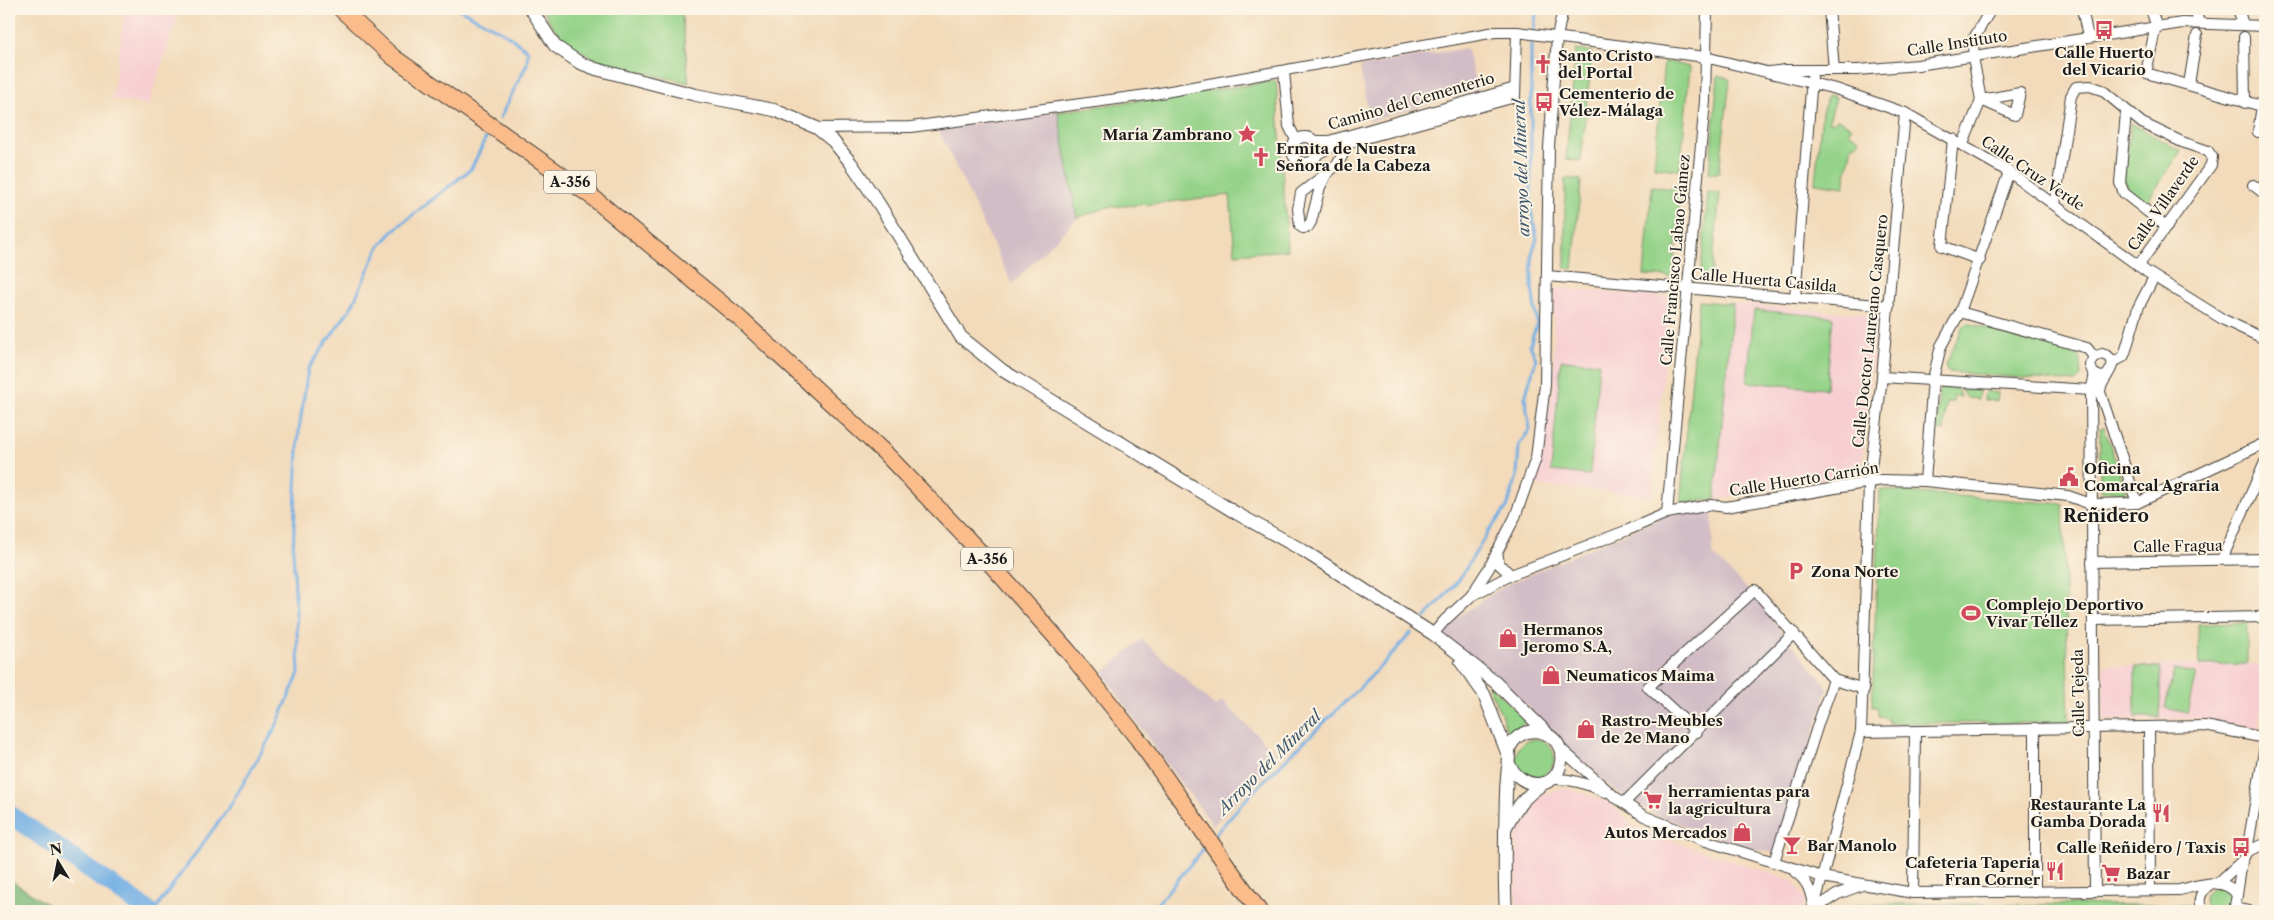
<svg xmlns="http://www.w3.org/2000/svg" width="2274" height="920" font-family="'Libre Caslon Text',serif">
	<rect width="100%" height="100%" fill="#fcf5e5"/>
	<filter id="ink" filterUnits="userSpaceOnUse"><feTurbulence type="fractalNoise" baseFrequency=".02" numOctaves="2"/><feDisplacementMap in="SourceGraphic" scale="10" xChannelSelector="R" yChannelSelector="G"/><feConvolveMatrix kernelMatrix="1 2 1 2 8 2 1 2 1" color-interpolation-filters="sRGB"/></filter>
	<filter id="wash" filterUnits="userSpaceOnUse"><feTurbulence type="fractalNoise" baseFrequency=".0096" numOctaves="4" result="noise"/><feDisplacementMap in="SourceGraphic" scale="20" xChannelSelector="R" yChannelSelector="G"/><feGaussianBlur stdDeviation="1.12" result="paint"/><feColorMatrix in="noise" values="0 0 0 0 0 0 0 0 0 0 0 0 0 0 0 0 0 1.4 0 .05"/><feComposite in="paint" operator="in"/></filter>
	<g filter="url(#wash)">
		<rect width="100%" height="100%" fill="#f2daba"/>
		<!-- built -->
		<g fill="#f7cfd2">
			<path d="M 125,9 L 180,9 L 148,105 L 112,99 Z"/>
			<path d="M 1554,288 L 1670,297 L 1652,496 L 1534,485 L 1554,384 Z"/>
			<path d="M 1733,304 L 1877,315 L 1861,474 L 1715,499 Z"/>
			<path d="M 2265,664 L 2265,691 L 2258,729 L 2205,718 L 2103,720 L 2103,666 Z"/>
			<path d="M 1565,788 L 1609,802 L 1637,829 L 1793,881 L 1805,898 L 1802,911 L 1525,911 L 1516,900 L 1516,824 L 1528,805 L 1546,793 Z"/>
		</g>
		<!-- industrial -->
		<g fill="#d2bdc6">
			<path d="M 1466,48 L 1478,90 L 1370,121 L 1360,67 Z"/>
			<path d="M 1058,112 L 1077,218 L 1012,284 L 938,129 Z"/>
			<path d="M 1712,509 L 1713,555 L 1748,590 L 1828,688 L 1775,853 L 1736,844 L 1658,816 L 1616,791 L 1577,757 L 1513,693 L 1445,638 L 1444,633 L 1445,626 L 1453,620 L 1506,585 L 1668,515 Z"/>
			<path d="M 1142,639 L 1216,707 L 1222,701 L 1279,756 L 1213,825 L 1157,751 L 1103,673 Z"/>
		</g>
		<!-- green -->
		<g fill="#95d389" stroke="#587852">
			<path d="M 543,9 L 681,9 L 689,83 L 605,64 L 565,42 L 549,21 Z"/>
			<path d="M 1576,50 L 1592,52 L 1581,161 L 1566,159 Z"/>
			<path d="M 1664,61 L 1690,67 L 1680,170 L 1654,167 Z"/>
			<path d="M 1718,76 L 1726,77 L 1730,80 L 1719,173 L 1709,173 Z"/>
			<path d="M 1276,81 L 1288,250 L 1235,254 L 1230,195 L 1151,204 L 1108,207 L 1077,218 L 1058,112 Z"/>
			<path d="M 1828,95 L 1836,97 L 1829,121 L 1833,123 L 1837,119 L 1852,127 L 1848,132 L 1860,139 L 1856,145 L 1852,145 L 1844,187 L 1815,183 L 1822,113 Z"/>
			<path d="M 2131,123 L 2181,151 L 2146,203 L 2131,193 L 2123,178 Z"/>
			<path d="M 1565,178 L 1581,180 L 1573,269 L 1565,267 Z"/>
			<path d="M 1652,186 L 1681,190 L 1673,277 L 1644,275 Z"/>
			<path d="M 1708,192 L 1720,193 L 1711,281 L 1700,280 Z"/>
			<path d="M 1699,301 L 1733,304 L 1715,499 L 1680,504 Z"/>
			<path d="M 1754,310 L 1833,317 L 1826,389 L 1747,382 Z"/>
			<path d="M 1968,323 L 2076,353 L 2080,359 L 2081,377 L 2075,382 L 1948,372 L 1945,366 L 1963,326 Z"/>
			<path d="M 1561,360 L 1599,363 L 1590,475 L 1551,471 Z"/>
			<path d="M 1942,388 L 1957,389 L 1961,397 L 1954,396 L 1953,402 L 1946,402 L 1944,431 L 1937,430 L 1939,392 Z"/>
			<path d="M 1961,389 L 1979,390 L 1978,399 L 1967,398 Z"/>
			<path d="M 1985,391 L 1998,393 L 1997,401 L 1984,400 Z"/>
			<path d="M 2104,427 L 2126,493 L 2102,491 L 2100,488 L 2100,428 Z"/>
			<path d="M 1880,490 L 2063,504 L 2069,723 L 1889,723 L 1888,719 L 1879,717 L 1877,707 L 1872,707 Z"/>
			<path d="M 2247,623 L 2247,664 L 2199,665 L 2198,624 Z"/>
			<rect x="2135" y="667" width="25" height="50"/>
			<path d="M 2174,669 L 2196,673 L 2187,713 L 2165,708 Z"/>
			<path d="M 1490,685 L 1527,721 L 1508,735 L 1501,713 L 1488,687 Z"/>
			<circle cx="1535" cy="758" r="19"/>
			<circle cx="2218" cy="900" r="13"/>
			<path d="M 1860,904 L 2188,905 L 2192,911 L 1845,911 Z"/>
		</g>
		<!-- forest -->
		<path fill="#78b575" stroke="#4a6848" d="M 9,879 L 57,911 L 15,911 L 9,907 Z"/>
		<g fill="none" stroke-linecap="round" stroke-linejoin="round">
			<!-- stream -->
			<g stroke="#72afe4" stroke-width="3">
				<path d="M 459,9 L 506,34 L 528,51 L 527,64 L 500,118"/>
				<path d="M 1425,618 L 1459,580 L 1488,532 L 1507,507 L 1517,476 L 1519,445 L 1530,429 L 1525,398 L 1536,359 L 1530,345 L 1537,323 L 1532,288 L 1532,253 L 1537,239 L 1531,210 L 1531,47 L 1537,9"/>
				<path d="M 1213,837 C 1273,764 1349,705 1411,633"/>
				<path d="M 154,911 L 230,806 L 275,729 L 299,673 L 293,550 L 299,430 L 308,369 L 352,306 L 378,248 L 395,229 L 471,169 L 486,138"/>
				<path d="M 1148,911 L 1157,904 L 1206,846"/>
			</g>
			<!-- river -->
			<path stroke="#72afe4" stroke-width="19" d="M 9,814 L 149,911"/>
		</g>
	</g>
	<g filter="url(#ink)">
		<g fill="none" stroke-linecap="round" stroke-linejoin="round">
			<!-- minor casing -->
			<g stroke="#3c3834" stroke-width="12">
				<g id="minor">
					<path d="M 1829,9 L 1834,70"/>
					<path d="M 2082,9 L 2088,37"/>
					<path d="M 2151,9 L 2156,25 L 2146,73 L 2265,107"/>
					<path d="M 2195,9 L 2199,23"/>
					<path d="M 2238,9 L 2243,24"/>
					<path d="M 2244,37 L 2245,103"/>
					<path d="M 1284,71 L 1289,126 L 1296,140"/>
					<path d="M 1770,72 L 1785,70 L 1858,70 L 1918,65 L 2182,23 L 2265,26"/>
					<path d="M 2189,84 L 2197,35"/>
					<path d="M 2020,93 L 2015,115 L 1981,100 Z"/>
					<path d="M 2126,112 L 2120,183 L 2124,193 L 2167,227"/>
					<path d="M 817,128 L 911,127 L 1154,94 L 1495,32 L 1517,32 L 1705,57 L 1836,89 L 1905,113 L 2009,172 L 2147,272 L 2224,320 L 2265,339"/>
					<path d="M 2258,132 L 2262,106"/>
					<circle cx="1305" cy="150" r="13"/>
					<path d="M 1953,139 L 1942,246 L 1980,260"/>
					<path d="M 1315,141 L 1329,141 L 1515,88"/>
					<path d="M 1963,144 L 1981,100 L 1973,57 L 1974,38 L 1991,9"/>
					<path d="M 1317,154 L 1329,148 L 1515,97 L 1517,32"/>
					<path d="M 1327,173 L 1301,193 L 1298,209 L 1300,226 L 1303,228 L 1308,227 L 1311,222 L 1320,187 L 1327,173 L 1337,165 L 1342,156 L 1343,145"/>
					<path d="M 2253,185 L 2265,194"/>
					<path d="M 2055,205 L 2071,96 L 2076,87 L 2090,86 L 2102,90 L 2142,123 L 2182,142 L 2208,151 L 2212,157 L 2211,165 L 2138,266"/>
					<path d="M 1547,276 L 1889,306"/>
					<path d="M 1795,298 L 1812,77"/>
					<path d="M 1960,312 L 2087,348 L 2094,357"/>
					<path d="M 2113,362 L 2123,357 L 2125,353 L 2138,308 L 2154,277"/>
					<path d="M 2107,376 L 2100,377 L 2093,373 L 2090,365 L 2094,357 L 2102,354 C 2127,361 2099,379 2100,392 L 2137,503"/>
					<path d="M 1882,377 L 2091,390"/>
					<path d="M 1925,481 L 1933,379 L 1941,346 L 1960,312 L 2009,172"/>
					<path d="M 1667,513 L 1705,101 L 1707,9"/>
					<path d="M 1497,551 L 1499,564 L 1511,575"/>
					<path d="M 2222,559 L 2265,462"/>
					<path d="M 2092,562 L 2265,559"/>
					<path d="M 1471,596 L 1489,568 L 1515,517 L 1536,458 L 1545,385 L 1549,147 L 1557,37 L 1563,9"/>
					<path d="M 2093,620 L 2265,617"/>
					<path d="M 1433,634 L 1445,620 L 1471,596 L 1511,575 L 1628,530 L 1667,513 L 1711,505 L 1726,507 L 1882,480 L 1925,481 L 2068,496 L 2091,504 L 2137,503 L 2265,443"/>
					<path d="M 2149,727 L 2150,890"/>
					<path d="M 2035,728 L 2035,892"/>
					<path d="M 1697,732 L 1648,687 L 1755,590 L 1834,680"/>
					<path d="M 1861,732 L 2205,726 L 2265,738"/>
					<path d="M 1560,748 L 1615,797 L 1644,816 L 1706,841 L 1822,877 L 1913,893 L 2179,890 C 2198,886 2225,875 2237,895 L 2234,911"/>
					<path d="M 1551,779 C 1571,778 1587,783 1605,792"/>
					<path d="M 1624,803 L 1794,633"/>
					<path d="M 2247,851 L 2265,844"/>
					<path d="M 1774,862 L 1819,721 L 1834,680 L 1864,689"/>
					<path d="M 1795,872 C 1807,880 1811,891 1813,906"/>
					<path d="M 2218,883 L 2242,861"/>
					<path d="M 2095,891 L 2091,390 L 2095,375"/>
					<path d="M 1913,893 L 1915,732"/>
					<path d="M 2237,895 L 2242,861 L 2247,851 L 2265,746"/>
					<path d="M 1814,909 L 1838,894 L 1862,885"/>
					<path d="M 1813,911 L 1861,732 L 1869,484 L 1882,377 L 1905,113"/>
					<path d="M 2202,911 C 2197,900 2200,892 2210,884"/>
					<path d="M 2234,911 L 2239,909 L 2249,911"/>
				</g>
			</g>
			<!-- tertiary casing -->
			<g stroke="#3c3834" stroke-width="14">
				<g id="tertiary">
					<path d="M 531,9 L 555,46 L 580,63 L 596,69 L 696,95 L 774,110 L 817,128 L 833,141 L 851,163 L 879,204 L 961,337 L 1002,370 L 1236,513 L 1304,551 L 1433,634 L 1495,682 L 1546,732"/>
					<path d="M 1461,662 L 1484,694 L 1508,755"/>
					<path d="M 1505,829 C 1515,808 1525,796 1544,783"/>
					<path d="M 1506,911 C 1504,884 1505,858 1505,831 C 1506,809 1505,789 1508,767 C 1510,759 1507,752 1511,745 C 1526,719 1566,733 1561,762 C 1556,793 1520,789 1509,764"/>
				</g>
			</g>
			<!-- primary casing -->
			<g stroke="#3c3834" stroke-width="18">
				<path id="primary" d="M 341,9 L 393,57 L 591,196 L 738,317 L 885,453 L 980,552 L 1068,651 L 1138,739 L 1259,911"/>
			</g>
			<!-- minor -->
			<use href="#minor" stroke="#fff" stroke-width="10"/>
			<!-- tertiary -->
			<use href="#tertiary" stroke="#fff" stroke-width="12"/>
			<!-- primary -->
			<use href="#primary" stroke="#fabc8b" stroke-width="16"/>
		</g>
	</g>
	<!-- icons -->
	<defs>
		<g id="bus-bare" transform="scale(1.5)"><path d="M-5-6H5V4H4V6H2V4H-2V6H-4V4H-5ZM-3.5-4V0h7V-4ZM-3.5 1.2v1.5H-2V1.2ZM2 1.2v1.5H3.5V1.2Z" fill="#d1495b" stroke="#fcf5e5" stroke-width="2.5" paint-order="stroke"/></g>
		<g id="church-bare" transform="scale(1.5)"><path d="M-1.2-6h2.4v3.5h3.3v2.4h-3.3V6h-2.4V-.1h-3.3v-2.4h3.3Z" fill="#d1495b" stroke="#fcf5e5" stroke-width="2.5" paint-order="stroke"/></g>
		<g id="sight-bare" transform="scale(1.5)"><path d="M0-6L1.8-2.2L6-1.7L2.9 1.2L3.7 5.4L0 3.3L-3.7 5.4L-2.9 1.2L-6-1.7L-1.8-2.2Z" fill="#d1495b" stroke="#fcf5e5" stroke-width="2.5" paint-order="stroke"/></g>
		<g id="civic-bare" transform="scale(1.5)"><path d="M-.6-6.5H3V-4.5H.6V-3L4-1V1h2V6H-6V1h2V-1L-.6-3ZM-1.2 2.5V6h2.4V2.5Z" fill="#d1495b" stroke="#fcf5e5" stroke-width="2.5" paint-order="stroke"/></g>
		<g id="parking-bare" transform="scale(1.5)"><path d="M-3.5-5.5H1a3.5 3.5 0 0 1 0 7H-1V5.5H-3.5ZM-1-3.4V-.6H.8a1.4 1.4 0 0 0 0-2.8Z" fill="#d1495b" stroke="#fcf5e5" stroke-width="2.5" paint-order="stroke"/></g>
		<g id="stadium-bare" transform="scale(1.5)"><path d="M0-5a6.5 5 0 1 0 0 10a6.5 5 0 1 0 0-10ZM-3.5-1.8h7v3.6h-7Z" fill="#d1495b" stroke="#fcf5e5" stroke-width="2.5" paint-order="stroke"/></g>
		<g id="shop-bare" transform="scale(1.5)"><path d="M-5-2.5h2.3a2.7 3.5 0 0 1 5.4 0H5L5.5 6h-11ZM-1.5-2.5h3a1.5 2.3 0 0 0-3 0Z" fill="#d1495b" stroke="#fcf5e5" stroke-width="2.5" paint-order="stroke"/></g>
		<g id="supermarket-bare" transform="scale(1.5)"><path d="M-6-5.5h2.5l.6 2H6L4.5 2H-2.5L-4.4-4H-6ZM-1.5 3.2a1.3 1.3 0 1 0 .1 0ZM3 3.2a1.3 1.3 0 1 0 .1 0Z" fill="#d1495b" stroke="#fcf5e5" stroke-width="2.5" paint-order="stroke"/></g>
		<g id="restaurant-bare" transform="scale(1.5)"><path d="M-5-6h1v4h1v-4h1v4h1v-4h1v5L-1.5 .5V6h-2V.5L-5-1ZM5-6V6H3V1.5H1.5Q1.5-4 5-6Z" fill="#d1495b" stroke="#fcf5e5" stroke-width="2.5" paint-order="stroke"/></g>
		<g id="bar-bare" transform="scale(1.5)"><path d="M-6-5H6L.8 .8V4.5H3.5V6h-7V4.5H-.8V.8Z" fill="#d1495b" stroke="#fcf5e5" stroke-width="2.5" paint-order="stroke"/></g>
	</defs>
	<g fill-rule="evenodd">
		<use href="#bus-bare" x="2104" y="30"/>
		<use href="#church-bare" x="1543" y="64"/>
		<use href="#bus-bare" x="1544" y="102"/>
		<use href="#sight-bare" x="1247" y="134"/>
		<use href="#church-bare" x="1261" y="157"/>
		<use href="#civic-bare" x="2069" y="477"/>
		<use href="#parking-bare" x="1796" y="571"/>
		<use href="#stadium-bare" x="1971" y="613"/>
		<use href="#shop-bare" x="1508" y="638"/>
		<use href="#shop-bare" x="1551" y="675"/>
		<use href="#shop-bare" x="1586" y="729"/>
		<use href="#supermarket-bare" x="1653" y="800"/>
		<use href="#restaurant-bare" x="2161" y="813"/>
		<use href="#shop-bare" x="1742" y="832"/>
		<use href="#bar-bare" x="1792" y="845"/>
		<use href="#bus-bare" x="2241" y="847"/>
		<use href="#restaurant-bare" x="2055" y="871"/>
		<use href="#supermarket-bare" x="2111" y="873"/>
	</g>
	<g text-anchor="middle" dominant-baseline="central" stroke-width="4" stroke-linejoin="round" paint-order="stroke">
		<!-- shield labels -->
		<g fill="#fcf5e5" stroke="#5f5d58" stroke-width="1">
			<rect x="544" y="170.5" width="52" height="23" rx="4"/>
			<rect x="961" y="547.5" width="52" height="23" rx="4"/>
		</g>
		<g font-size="14" font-weight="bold" fill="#1c1c1c">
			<text x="570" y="182">A-356</text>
			<text x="987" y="559">A-356</text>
		</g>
		<!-- street labels -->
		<g font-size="15" fill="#1c1c1c" stroke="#fcf5e5">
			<text transform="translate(1957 43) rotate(-9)">Calle Instituto</text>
			<text transform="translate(1411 101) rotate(-16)">Camino del Cementerio</text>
			<text transform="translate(2033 173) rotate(34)">Calle Cruz Verde</text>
			<text transform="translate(2163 203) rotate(-55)">Calle Villaverde</text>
			<text transform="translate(1675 260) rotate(-85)">Calle Francisco Labao Gámez</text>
			<text transform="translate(1764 280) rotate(5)">Calle Huerta Casilda</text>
			<text transform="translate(1870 331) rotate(-84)">Calle Doctor Laureano Casquero</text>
			<text transform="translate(1804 479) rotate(-9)">Calle Huerto Carrión</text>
			<text transform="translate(2178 546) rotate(-1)">Calle Fragua</text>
			<text transform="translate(2078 693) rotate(-91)">Calle Tejeda</text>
		</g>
		<!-- poi labels -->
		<g font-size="15" font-weight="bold" fill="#1c1c1c" stroke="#fcf5e5" text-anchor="start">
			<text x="2104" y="52" text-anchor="middle">Calle Huerto<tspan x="2104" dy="17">del Vicario</tspan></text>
			<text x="1558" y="55">Santo Cristo<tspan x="1558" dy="17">del Portal</tspan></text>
			<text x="1559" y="93">Cementerio de<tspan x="1559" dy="17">Vélez-Málaga</tspan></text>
			<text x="1232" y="134" text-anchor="end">María Zambrano</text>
			<text x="1276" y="148">Ermita de Nuestra<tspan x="1276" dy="17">Señora de la Cabeza</tspan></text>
			<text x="2084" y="468">Oficina<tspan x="2084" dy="17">Comarcal Agraria</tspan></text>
			<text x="1811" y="571">Zona Norte</text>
			<text x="1986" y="604">Complejo Deportivo<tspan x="1986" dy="17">Vivar Téllez</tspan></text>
			<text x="1523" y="629">Hermanos<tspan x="1523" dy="17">Jeromo S.A,</tspan></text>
			<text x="1566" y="675">Neumaticos Maima</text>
			<text x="1601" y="720">Rastro-Meubles<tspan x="1601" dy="17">de 2e Mano</tspan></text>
			<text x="1668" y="791">herramientas para<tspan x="1668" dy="17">la agricultura</tspan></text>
			<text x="2146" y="804" text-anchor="end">Restaurante La<tspan x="2146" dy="17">Gamba Dorada</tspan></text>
			<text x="1727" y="832" text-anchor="end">Autos Mercados</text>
			<text x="1807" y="845">Bar Manolo</text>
			<text x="2226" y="847" text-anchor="end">Calle Reñidero / Taxis</text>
			<text x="2040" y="862" text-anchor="end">Cafeteria Taperia<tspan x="2040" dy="17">Fran Corner</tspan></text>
			<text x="2126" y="873">Bazar</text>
		</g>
		<!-- water labels -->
		<g font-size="16" font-style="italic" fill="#3e576c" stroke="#fcf5e5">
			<text transform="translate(1521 168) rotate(-92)">arroyo del Mineral</text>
			<text transform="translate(1269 762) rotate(-45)">Arroyo del Mineral</text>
		</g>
		<!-- quarter labels -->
		<g font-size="18" font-weight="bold" fill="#1c1c1c" stroke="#fcf5e5">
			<text x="2106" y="516">Reñidero</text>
		</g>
	</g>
	<!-- margin -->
	<rect width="2274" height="920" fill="none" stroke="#fcf5e5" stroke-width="30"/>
	<!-- north arrow -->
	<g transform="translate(58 862) rotate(350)" stroke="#fcf5e5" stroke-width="4" paint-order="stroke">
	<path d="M0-4L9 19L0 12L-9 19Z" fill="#1c1c1c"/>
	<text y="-8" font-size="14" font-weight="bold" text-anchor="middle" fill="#1c1c1c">N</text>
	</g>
</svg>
